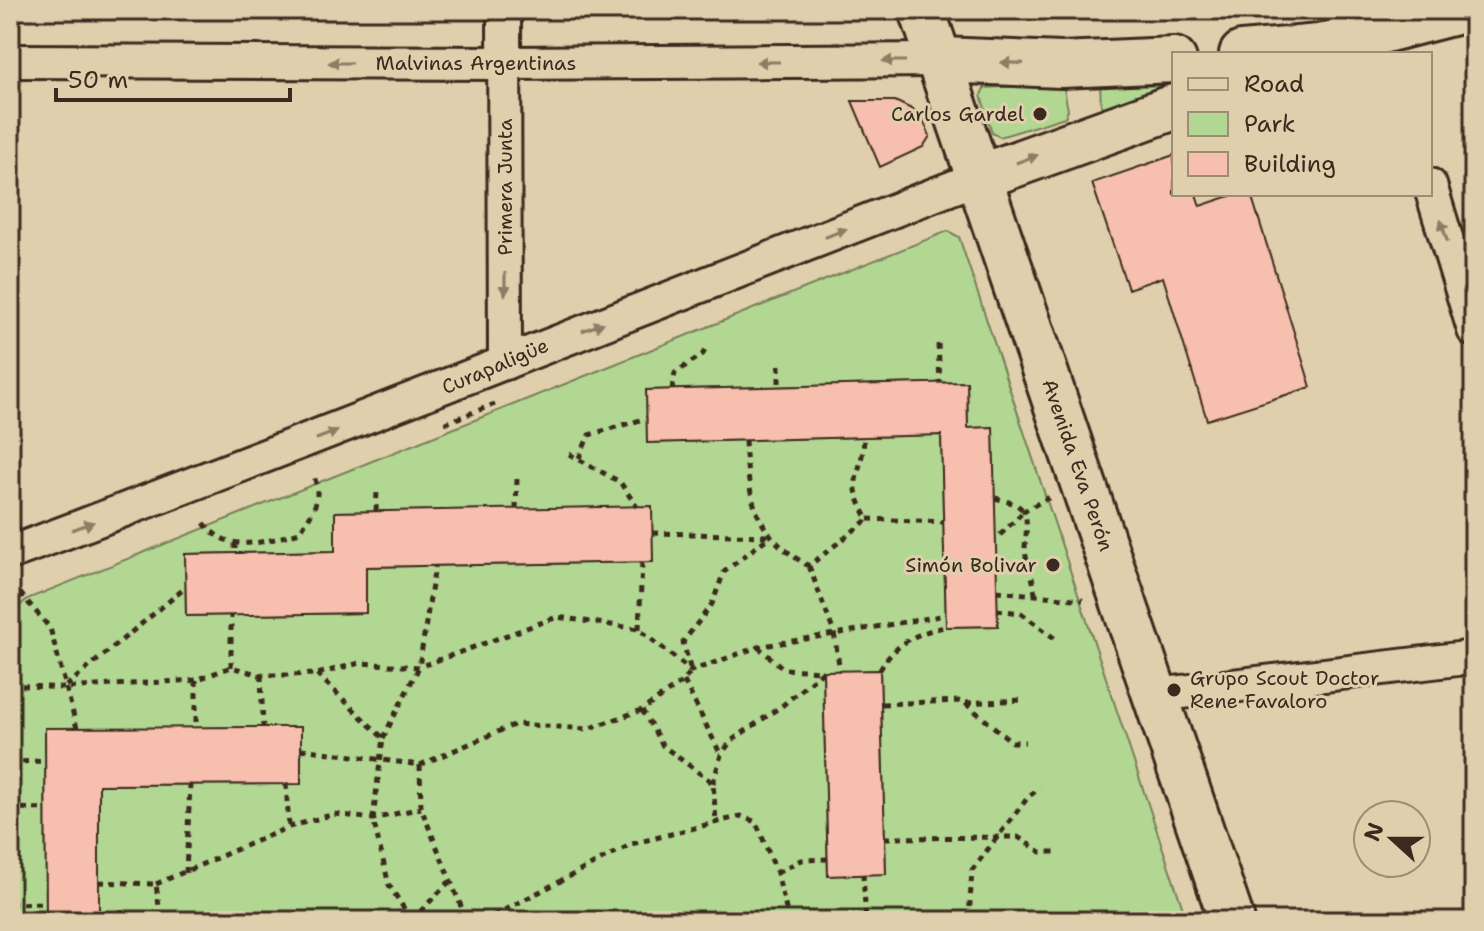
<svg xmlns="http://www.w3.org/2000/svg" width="1484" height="931" font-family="'Shantell Sans',sans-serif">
	<rect width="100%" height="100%" fill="#e0cfac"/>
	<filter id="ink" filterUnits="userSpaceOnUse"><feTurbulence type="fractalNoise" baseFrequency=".0125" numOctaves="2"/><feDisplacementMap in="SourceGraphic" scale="16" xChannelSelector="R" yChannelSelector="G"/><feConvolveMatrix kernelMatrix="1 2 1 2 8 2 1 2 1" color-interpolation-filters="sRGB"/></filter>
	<g filter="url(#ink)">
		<!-- built -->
		<path fill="#e7caac" d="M 1106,10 L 1207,10 L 1168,20 L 1109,21 Z"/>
		<!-- green -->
		<g fill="#b2d793" stroke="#768058" stroke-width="2" fill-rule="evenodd">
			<path d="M 1056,84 L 1064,89 L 1068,110 L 1065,117 L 1000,137 L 992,133 L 981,95 L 984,88 Z"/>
			<path d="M 1100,84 L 1160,86 L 1162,88 L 1105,109 L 1101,105 Z"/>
			<path d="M 948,231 L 959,237 L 1187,921 L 1147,921 L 1147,916 L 872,921 L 99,921 L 99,785 L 301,784 L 301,727 L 45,729 L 46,921 L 10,921 L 10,615 L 27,599 ZM 967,382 L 968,428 L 993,427 L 997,626 L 946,627 L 941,435 L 647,443 L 647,390 ZM 652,507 L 652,562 L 366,567 L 366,613 L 186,616 L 185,554 L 335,551 L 335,512 ZM 880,670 L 886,873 L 828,875 L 823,672 Z"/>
		</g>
		<!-- building -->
		<g fill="#f7bfad" stroke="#3b2a1e" stroke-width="2">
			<path d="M 852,101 L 895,101 L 920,113 L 930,136 L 923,147 L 880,167 Z"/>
			<path d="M 1174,155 L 1174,194 L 1196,194 L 1200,206 L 1236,194 L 1251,194 L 1311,387 L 1207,420 L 1163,277 L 1128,289 L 1092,183 Z"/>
			<path d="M 967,382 L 968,428 L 993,427 L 998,626 L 946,627 L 941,435 L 647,443 L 646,390 Z"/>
			<path d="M 652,506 L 653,562 L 366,567 L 366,613 L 186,616 L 185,554 L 335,551 L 335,512 Z"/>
			<path d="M 880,670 L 886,874 L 828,876 L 823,671 Z"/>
			<path d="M 263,727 L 301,727 L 301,784 L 99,785 L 99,921 L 46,921 L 45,728 Z"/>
		</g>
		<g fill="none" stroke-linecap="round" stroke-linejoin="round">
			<!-- minor casing -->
			<g stroke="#3b2a1e" stroke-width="38">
				<g id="minor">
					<path d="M 504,10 L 505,363"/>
					<path d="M 10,61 L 504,63 L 941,60"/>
					<path d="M 1430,185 L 1474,330"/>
					<path d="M 10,553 C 335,432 656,302 980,177"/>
					<path d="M 1157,695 L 1474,657"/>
				</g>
			</g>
			<!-- secondary casing -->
			<g stroke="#3b2a1e" stroke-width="50">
				<g id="secondary">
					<path d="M 922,10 L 1232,921"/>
					<path d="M 1242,54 L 1319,47 L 1455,12"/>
					<path d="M 941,60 L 1061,65 L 1174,60"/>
					<path d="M 980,177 L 1174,107"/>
				</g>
			</g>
			<!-- path -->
			<g stroke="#3b2a1e" stroke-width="5" stroke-dasharray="6 6" stroke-linecap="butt">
				<path d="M 938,344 L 940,382"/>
				<path d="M 779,365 L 779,386"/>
				<path d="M 672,389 L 675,373 L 703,354 L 707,346"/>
				<path d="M 445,423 L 495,404"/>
				<path d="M 745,441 C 749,500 753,534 809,566 L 868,519 C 844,477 862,481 864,438"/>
				<path d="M 569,454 L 620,482 L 637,507"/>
				<path d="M 579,458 L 589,435 L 647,418"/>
				<path d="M 995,498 L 1016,504 L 1024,511 L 996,539"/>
				<path d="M 516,509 L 517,479"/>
				<path d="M 376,511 L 377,491"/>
				<path d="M 868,519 L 944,522"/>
				<path d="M 204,523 C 229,556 266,541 300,532 C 313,511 322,501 314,476"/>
				<path d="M 653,533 L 769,536"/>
				<path d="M 235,543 L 235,553"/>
				<path d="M 809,566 L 834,633 L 840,671"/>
				<path d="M 997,591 L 1083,600"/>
				<path d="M 20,593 L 50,628 L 77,728"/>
				<path d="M 1035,595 C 1034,576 1026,563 1025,550 C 1025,536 1029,526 1024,511 L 1050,497"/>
				<path d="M 997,610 L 1021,613 L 1058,641"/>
				<path d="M 639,629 L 642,562"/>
				<path d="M 758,647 L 784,669 L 822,671"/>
				<path d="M 231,667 L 231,615"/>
				<path d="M 880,670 C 894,644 919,631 946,627"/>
				<path d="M 317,674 L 383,738 L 373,819 L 389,885 L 412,921"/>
				<path d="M 261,675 L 263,727"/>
				<path d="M 196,680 L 196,727"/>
				<path d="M 684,681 L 721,755"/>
				<path d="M 10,685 L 64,688 L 196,680 L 231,667 L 261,675 L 286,675 L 317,674 L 360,663 L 419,667 L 557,617 L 639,629 L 691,671 L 758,647 L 946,615"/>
				<path d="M 66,686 L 185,588"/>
				<path d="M 966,703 L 1022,700"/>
				<path d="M 882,704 L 958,701 L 965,703 L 1012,742 L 1025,742"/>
				<path d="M 642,710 L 663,746 L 713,783 L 716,821"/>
				<path d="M 383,738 L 419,667 L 435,566"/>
				<path d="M 301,749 L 420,765 L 516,724 L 587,729 L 642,710 L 684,681 L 691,671 L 683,642 L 712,604 L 724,572 L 770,536"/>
				<path d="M 10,762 L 45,761"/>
				<path d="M 420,765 L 421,808 L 467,921"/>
				<path d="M 713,783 L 721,755 L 731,741 L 783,705 L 823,671"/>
				<path d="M 286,784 L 289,827"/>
				<path d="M 10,808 L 45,809"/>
				<path d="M 885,838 L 1018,837 L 1041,852 L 1060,852"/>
				<path d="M 186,873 L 190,785"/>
				<path d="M 777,873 L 801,860 L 828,859"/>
				<path d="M 863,874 L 866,921"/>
				<path d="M 99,882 L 156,884 L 161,921"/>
				<path d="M 156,884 L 289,827 L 334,814 L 373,819 L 421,808"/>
				<path d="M 10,904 L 46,903"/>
				<path d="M 969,919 L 972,870 L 1029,796 L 1040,788"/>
				<path d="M 412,920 L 449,882"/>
				<path d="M 483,921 L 632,844 L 741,816 L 756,822 L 777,873 L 789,921"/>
			</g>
			<!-- minor -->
			<use href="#minor" stroke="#e0cfac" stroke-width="32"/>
			<!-- secondary -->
			<use href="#secondary" stroke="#e0cfac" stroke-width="44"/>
		</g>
		<!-- one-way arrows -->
		<defs><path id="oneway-solid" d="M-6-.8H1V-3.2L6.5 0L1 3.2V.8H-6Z" transform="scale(2)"/></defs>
		<g fill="#8e7c65">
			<use href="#oneway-solid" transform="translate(894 61) rotate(180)"/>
			<use href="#oneway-solid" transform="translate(768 62) rotate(180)"/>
			<use href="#oneway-solid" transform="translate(340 63) rotate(-180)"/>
			<use href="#oneway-solid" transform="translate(1012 63) rotate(-178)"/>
			<use href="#oneway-solid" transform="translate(1027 159) rotate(-20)"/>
			<use href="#oneway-solid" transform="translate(1444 231) rotate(-107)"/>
			<use href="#oneway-solid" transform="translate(836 233) rotate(-22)"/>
			<use href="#oneway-solid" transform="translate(505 284) rotate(90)"/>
			<use href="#oneway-solid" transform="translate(593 327) rotate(-20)"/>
			<use href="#oneway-solid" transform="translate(327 435) rotate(-21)"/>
			<use href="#oneway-solid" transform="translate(83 526) rotate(-20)"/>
		</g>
	</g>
	<!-- markers -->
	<g fill="#3b2a1e" stroke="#e0cfac" stroke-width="3">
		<circle cx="1040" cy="114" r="8"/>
		<circle cx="1053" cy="565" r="8"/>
		<circle cx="1174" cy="690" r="8"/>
	</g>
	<g text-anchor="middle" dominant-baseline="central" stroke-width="6" stroke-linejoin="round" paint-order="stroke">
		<!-- street labels -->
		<g font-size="20" fill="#3b2a1e" stroke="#e0cfac">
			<text x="476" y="63">Malvinas Argentinas</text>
			<text transform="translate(505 187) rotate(-90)">Primera Junta</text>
			<text transform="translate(495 366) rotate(-23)">Curapaligüe</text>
			<text transform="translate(1078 465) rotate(71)">Avenida Eva Perón</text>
		</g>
		<!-- poi labels -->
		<g font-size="20" fill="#3b2a1e" stroke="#e0cfac" text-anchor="end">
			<text x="1024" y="114">Carlos Gardel</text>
			<text x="1037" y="565">Simón Bolivar</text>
			<text x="1190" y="678" text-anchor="start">Grupo Scout Doctor<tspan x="1190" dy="23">Rene Favaloro</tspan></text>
		</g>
	</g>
	<!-- margin -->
	<rect width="1484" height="931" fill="none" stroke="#e0cfac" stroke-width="40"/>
	<rect x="20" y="20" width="1444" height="891" fill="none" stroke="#3b2a1e" stroke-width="3" filter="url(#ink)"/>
	<!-- legend -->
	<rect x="1172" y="52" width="260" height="144" fill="#e0cfac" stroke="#9e8d73" stroke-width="2"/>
	<rect x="1188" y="78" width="40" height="12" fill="#e0cfac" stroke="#9e8d73" stroke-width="2"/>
	<text x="1244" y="92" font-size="24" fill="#3b2a1e">Road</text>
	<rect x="1188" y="112" width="40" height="24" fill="#b2d793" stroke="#9e8d73" stroke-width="2"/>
	<text x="1244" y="132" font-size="24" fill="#3b2a1e">Park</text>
	<rect x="1188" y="152" width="40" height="24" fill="#f7bfad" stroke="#9e8d73" stroke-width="2"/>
	<text x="1244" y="172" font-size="24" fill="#3b2a1e">Building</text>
	<!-- north arrow -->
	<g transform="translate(1392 839) rotate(291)"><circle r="38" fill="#e0cfac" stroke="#9e8d73" stroke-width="2"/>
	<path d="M0-6L14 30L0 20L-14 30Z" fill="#3b2a1e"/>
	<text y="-12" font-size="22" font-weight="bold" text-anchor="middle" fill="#3b2a1e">N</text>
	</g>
	<!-- scale -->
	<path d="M56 88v12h234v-12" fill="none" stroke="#3b2a1e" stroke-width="4"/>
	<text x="68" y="88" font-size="24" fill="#3b2a1e" stroke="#e0cfac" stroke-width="6" paint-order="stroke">50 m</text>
</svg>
